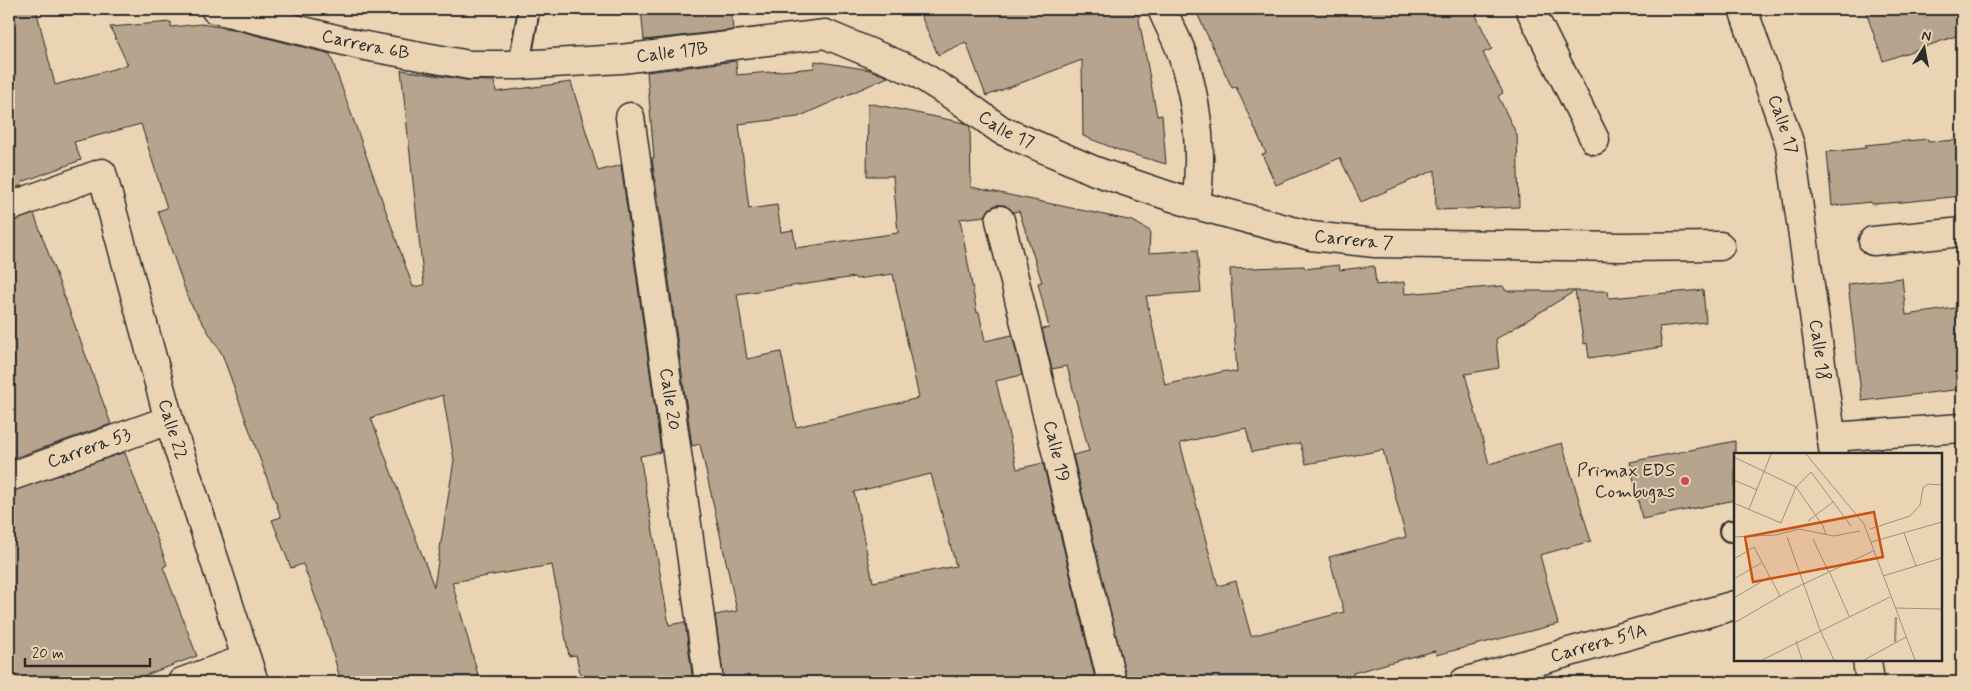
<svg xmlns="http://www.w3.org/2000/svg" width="1971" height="691" font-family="Mynerve,sans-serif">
	<rect width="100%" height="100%" fill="#ebd4b4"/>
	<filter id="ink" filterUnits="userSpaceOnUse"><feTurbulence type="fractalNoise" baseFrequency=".02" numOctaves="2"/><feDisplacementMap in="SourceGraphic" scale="10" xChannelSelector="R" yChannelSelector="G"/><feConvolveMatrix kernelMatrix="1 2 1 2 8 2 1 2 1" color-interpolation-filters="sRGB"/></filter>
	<g filter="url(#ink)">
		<!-- building -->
		<g fill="#b6a48e" stroke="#2b2b2b" fill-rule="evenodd">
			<path d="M 9,9 L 36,9 L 55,85 L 128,65 L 110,27 L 171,22 L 171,27 L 201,24 L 232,29 L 330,54 L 413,287 L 424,285 L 401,70 L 466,80 L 494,81 L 496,92 L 571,82 L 598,171 L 621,165 L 661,452 L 640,456 L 669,625 L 685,622 L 693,682 L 582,682 L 576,655 L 569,656 L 552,565 L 452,582 L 480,682 L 341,682 L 323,618 L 303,564 L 291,568 L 272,520 L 281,517 L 222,354 L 189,301 L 158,211 L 167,208 L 141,124 L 74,142 L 81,160 L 22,182 L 23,185 L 9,190 ZM 443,395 L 454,460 L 434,587 L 371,418 Z"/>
			<path d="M 641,9 L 731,9 L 733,30 L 644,40 Z"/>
			<path d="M 918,9 L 1137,9 L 1157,116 L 1162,115 L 1166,164 L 1121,151 L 1083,136 L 1082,60 L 986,96 L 966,42 L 938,55 Z"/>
			<path d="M 1195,9 L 1473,9 L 1492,49 L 1483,53 L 1503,93 L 1498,96 L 1517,135 L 1519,207 L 1436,210 L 1435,170 L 1361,202 L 1340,158 L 1276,185 L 1262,154 L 1266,153 L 1236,87 L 1232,88 Z"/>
			<path d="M 1865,9 L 1962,9 L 1962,34 L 1883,61 Z"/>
			<path d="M 736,61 L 737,75 L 814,68 L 815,61 L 870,70 L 888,77 L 798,117 L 739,124 L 749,209 L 777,205 L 781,232 L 793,230 L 796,248 L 898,233 L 893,176 L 867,176 L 868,103 L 965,123 L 970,127 L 971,187 L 1133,221 L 1150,231 L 1149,253 L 1197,250 L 1201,292 L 1146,296 L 1165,385 L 1226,371 L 1237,373 L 1230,269 L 1304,266 L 1305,269 L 1339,265 L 1340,270 L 1374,266 L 1376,285 L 1404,282 L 1405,294 L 1503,286 L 1506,291 L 1608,291 L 1609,298 L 1703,290 L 1706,322 L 1659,327 L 1662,347 L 1589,358 L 1587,343 L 1584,344 L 1575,291 L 1496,339 L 1499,368 L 1465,374 L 1489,464 L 1562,443 L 1591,541 L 1540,555 L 1558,624 L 1436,655 L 1435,651 L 1403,659 L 1353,673 L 1353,676 L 1330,682 L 1127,682 L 1073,455 L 1089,451 L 1067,366 L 1052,369 L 1042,329 L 1049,328 L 1038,283 L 1042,282 L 1019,211 L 1013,212 L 1005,205 L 996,205 L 989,209 L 985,216 L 960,219 L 977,313 L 979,312 L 985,341 L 1012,335 L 1022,375 L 996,381 L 1017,469 L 1043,463 L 1096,682 L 724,682 L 715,615 L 737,611 L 700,444 L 692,446 L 652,158 L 654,158 L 647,72 ZM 893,274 L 919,398 L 796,427 L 781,352 L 747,359 L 737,294 L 855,277 L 856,279 ZM 1246,428 L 1252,452 L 1300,443 L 1306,464 L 1383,450 L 1406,537 L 1329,557 L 1344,612 L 1251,636 L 1236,581 L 1218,586 L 1180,443 ZM 931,474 L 956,566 L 873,582 L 854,492 Z"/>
			<path d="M 1928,139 L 1928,142 L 1957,140 L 1958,145 L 1962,145 L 1962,196 L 1903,202 L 1871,204 L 1871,202 L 1832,206 L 1827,152 L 1866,148 L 1865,145 Z"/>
			<path d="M 34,214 L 111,424 L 9,460 L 9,222 Z"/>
			<path d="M 1902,278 L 1906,315 L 1962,307 L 1962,389 L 1862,401 L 1848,284 Z"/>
			<path d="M 1735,441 L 1735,500 L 1642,519 L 1630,462 Z"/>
			<path d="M 122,453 L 125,453 L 167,565 L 163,567 L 197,656 L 127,682 L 9,682 L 9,492 Z"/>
		</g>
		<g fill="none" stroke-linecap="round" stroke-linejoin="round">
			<!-- service casing -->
			<g stroke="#2b2b2b" stroke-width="24">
				<g id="service">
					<path d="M 519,65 L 529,9"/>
					<path d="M 1730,531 L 1735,531"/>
				</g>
			</g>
			<!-- minor casing -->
			<g stroke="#2b2b2b" stroke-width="31">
				<g id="minor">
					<path id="s1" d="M 215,9 L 360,45 L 469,65 L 519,65 L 621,59 L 825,34 L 916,72 L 961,101 L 1001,130 L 1095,171 L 1196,205 L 1311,236 L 1375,243 L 1622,247 L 1720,246"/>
					<path d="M 1162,9 C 1168,24 1177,39 1182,54 C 1198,104 1203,154 1196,205"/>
					<path d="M 1530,9 L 1595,140"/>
					<path id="s2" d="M 630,117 L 709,682"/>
					<path id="s3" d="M 9,207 L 102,173 L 169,420 L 254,682"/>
					<path id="s4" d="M 1000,220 L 1112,682"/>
					<path d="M 1873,241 L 1962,232"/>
					<path d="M 1831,437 L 1962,428"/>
					<path id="s5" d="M 9,477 L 169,420"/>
					<path d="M 182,682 L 246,659"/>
					<path id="s6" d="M 1464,682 L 1735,605"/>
				</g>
			</g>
			<!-- secondary casing -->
			<g stroke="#2b2b2b" stroke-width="31">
				<g id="secondary">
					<path id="s7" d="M 1743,9 L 1790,145 L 1834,455"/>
					<path d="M 1867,660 L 1870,682"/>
				</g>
			</g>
			<!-- service -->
			<use href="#service" stroke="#ebd4b4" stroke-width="20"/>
			<!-- minor -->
			<use href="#minor" stroke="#ebd4b4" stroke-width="28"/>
			<!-- secondary -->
			<use href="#secondary" stroke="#ebd4b4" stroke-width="28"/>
		</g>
	</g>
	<!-- markers -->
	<circle fill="#d1495b" stroke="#ebd4b4" stroke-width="2" cx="1685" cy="481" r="5"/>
	<g text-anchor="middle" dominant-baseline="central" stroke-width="4" stroke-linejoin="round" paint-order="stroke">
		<!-- street labels -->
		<g font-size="18" fill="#2b2b2b" stroke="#ebd4b4">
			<text stroke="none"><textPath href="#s1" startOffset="155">Carrera 6B</textPath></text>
			<text stroke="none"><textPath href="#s1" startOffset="464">Calle 17B</textPath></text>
			<text stroke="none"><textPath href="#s7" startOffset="122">Calle 17</textPath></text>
			<text stroke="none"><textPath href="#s1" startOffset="824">Calle 17</textPath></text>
			<text stroke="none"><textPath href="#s1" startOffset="1191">Carrera 7</textPath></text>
			<text stroke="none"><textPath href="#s7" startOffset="351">Calle 18</textPath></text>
			<text stroke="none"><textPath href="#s2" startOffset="285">Calle 20</textPath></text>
			<text stroke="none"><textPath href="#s3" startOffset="365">Calle 22</textPath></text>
			<text stroke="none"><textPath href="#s5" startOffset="85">Carrera 53</textPath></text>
			<text stroke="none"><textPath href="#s4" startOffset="238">Calle 19</textPath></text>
			<text stroke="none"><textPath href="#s6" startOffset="140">Carrera 51A</textPath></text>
		</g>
		<!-- poi labels -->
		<g font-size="18" fill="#2b2b2b" stroke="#ebd4b4" text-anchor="end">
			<text x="1675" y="471">Primax EDS<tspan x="1675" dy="21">Combugas</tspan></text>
		</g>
	</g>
	<!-- overview -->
	<g transform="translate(1734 453)">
		<rect width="208" height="208" fill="#ebd4b4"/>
		<path fill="none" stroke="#a19380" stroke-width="2.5" d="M 161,189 L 162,164"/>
		<path fill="none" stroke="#9e907d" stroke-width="1" d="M 72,1 L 130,71 L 181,207M 0,4 L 62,34 L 89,73 L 92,82M 0,27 L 23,37M 0,50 L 47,70 L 62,34 L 77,19 L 117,73M 15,56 L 37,1M 74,68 L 99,49M 136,76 L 176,63 L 186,52 L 189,35 L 194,31 L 208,32M 170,80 L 182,113M 0,84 L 42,82 L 65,76 L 100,83 L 126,78M 53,84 L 86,177 L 100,207M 79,86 L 95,120M 137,89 L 208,69M 0,106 L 20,94 L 46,143M 96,120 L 115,163M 149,123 L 208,105M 0,126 L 27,110M 0,145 L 35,124M 161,155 L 208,156M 0,170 L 55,138 L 139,98M 62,188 L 68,207M 28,207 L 156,144M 130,207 L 172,184"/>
		<path fill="#cc5211" fill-opacity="0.15" stroke="#cc5211" stroke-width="2.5" d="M 140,59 L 149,104 L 19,129 L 11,84 Z"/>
		<rect width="208" height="208" fill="none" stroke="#2b2b2b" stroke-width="2.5"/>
	</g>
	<!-- margin -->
	<rect width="1971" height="691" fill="none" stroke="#ebd4b4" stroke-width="30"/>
	<rect x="15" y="15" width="1941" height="661" fill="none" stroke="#2b2b2b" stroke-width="2" filter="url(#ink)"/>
	<!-- north arrow -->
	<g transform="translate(1924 48) rotate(11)" stroke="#ebd4b4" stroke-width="4" paint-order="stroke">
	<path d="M0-4L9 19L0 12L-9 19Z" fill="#2b2b2b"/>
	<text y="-8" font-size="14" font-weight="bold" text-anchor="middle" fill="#2b2b2b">N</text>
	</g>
	<!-- scale -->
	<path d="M25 658v8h125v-8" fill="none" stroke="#2b2b2b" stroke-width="2.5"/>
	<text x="32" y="658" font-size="15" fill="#2b2b2b" stroke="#ebd4b4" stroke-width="4" paint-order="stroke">20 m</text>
</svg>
